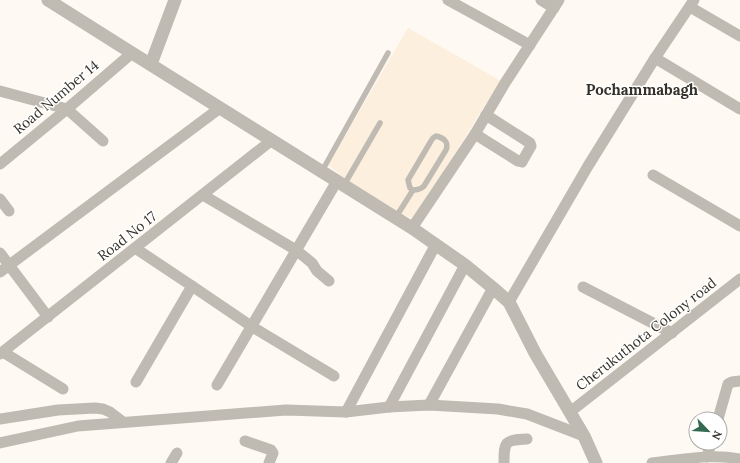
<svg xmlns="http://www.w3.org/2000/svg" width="740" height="463" font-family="Lora,serif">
	<rect width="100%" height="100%" fill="#fef9f2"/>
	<!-- built -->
	<path fill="#fdefdd" d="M 408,28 L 501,81 L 481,111 L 469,131 L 413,219 L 395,211 L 347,180 L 328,165 Z"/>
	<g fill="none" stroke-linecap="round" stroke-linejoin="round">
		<!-- service -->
		<g stroke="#bfbab2" stroke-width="5.5">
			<path d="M 436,136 C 444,138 449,142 446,150 L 424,186 C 421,189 418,190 413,190 L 410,188 L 408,180 L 431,141 L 433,138 Z"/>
			<path d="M 322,171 L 388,53"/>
			<path d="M 344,185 L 380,123"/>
			<path d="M 396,217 L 413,190"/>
		</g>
		<!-- minor -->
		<g stroke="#bfbab2" stroke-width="11">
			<path d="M 448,0 L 530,45"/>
			<path d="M 541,0 L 554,8"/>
			<path d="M 690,7 L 740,36"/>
			<path d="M 655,58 L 740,109"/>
			<path d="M 0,91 L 67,109 L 103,141"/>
			<path d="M 475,134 L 518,161 L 522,162 L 523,160 L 531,146 L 530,143 L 486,115"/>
			<path d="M 0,164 L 67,109 L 132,53"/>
			<path d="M 653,175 L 740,226"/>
			<path d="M 203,195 L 296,250 L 312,263 L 317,271 L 329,281"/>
			<path d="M 0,199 L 9,211"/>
			<path d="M 412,228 L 475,134 L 505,83 L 559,0"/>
			<path d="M 135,248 L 192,286 L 136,382"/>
			<path d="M 0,253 L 48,317"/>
			<path d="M 0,272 L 220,108"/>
			<path d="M 192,286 L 251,326 L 334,376"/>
			<path d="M 583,287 L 672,333"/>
			<path d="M 509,302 L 588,166 L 655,58 L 694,0"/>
			<path d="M 3,352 L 63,389"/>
			<path d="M 0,354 L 272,140"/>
			<path d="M 217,385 L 337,181"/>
			<path d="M 429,405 L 493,288"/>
			<path d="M 389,407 L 465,265"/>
			<path d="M 346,412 L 436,244"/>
			<path d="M 570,412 L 740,279"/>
			<path d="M 0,419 L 58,410 L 95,408 L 103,409 L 110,412 L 123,422"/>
			<path d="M 718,419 L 728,384 L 732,382 L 740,381"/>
			<path d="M 245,441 L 271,450 L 273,453 L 269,463"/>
			<path d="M 0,443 L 78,426 L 286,410 L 346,412 L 389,407 L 429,405 L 498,409 L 527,414 L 584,436"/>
			<path d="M 707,457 L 711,443"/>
			<path d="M 171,463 L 177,453"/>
			<path d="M 504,463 C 504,441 505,440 527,439"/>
			<path d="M 652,463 C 681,460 711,453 740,459"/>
		</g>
		<!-- tertiary -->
		<g stroke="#bfbab2" stroke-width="13">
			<path d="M 48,0 L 132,53 L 412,228 L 465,265 L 493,288 L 509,302 L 535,353 L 584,436 L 596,463"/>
			<path d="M 151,64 L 175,0"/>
		</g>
	</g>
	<g text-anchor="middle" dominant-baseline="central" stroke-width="3" stroke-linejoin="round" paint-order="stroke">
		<!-- street labels -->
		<g font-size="14" fill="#35312a" stroke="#fff">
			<text transform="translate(56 97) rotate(-40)">Road Number 14</text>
			<text transform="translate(127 236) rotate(-38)">Road No 17</text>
			<text transform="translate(646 334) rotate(-38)">Cherukuthota Colony road</text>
		</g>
		<!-- neighbourhood labels -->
		<g font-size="15" font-weight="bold" fill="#35312a" stroke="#fff">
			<text x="642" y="89">Pochammabagh</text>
		</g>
	</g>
	<!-- north arrow -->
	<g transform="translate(708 431) rotate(115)"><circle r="19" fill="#ffffff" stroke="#aeadaa"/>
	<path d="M0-3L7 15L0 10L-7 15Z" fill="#336a51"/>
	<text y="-6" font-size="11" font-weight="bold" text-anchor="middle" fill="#35312a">N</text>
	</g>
</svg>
